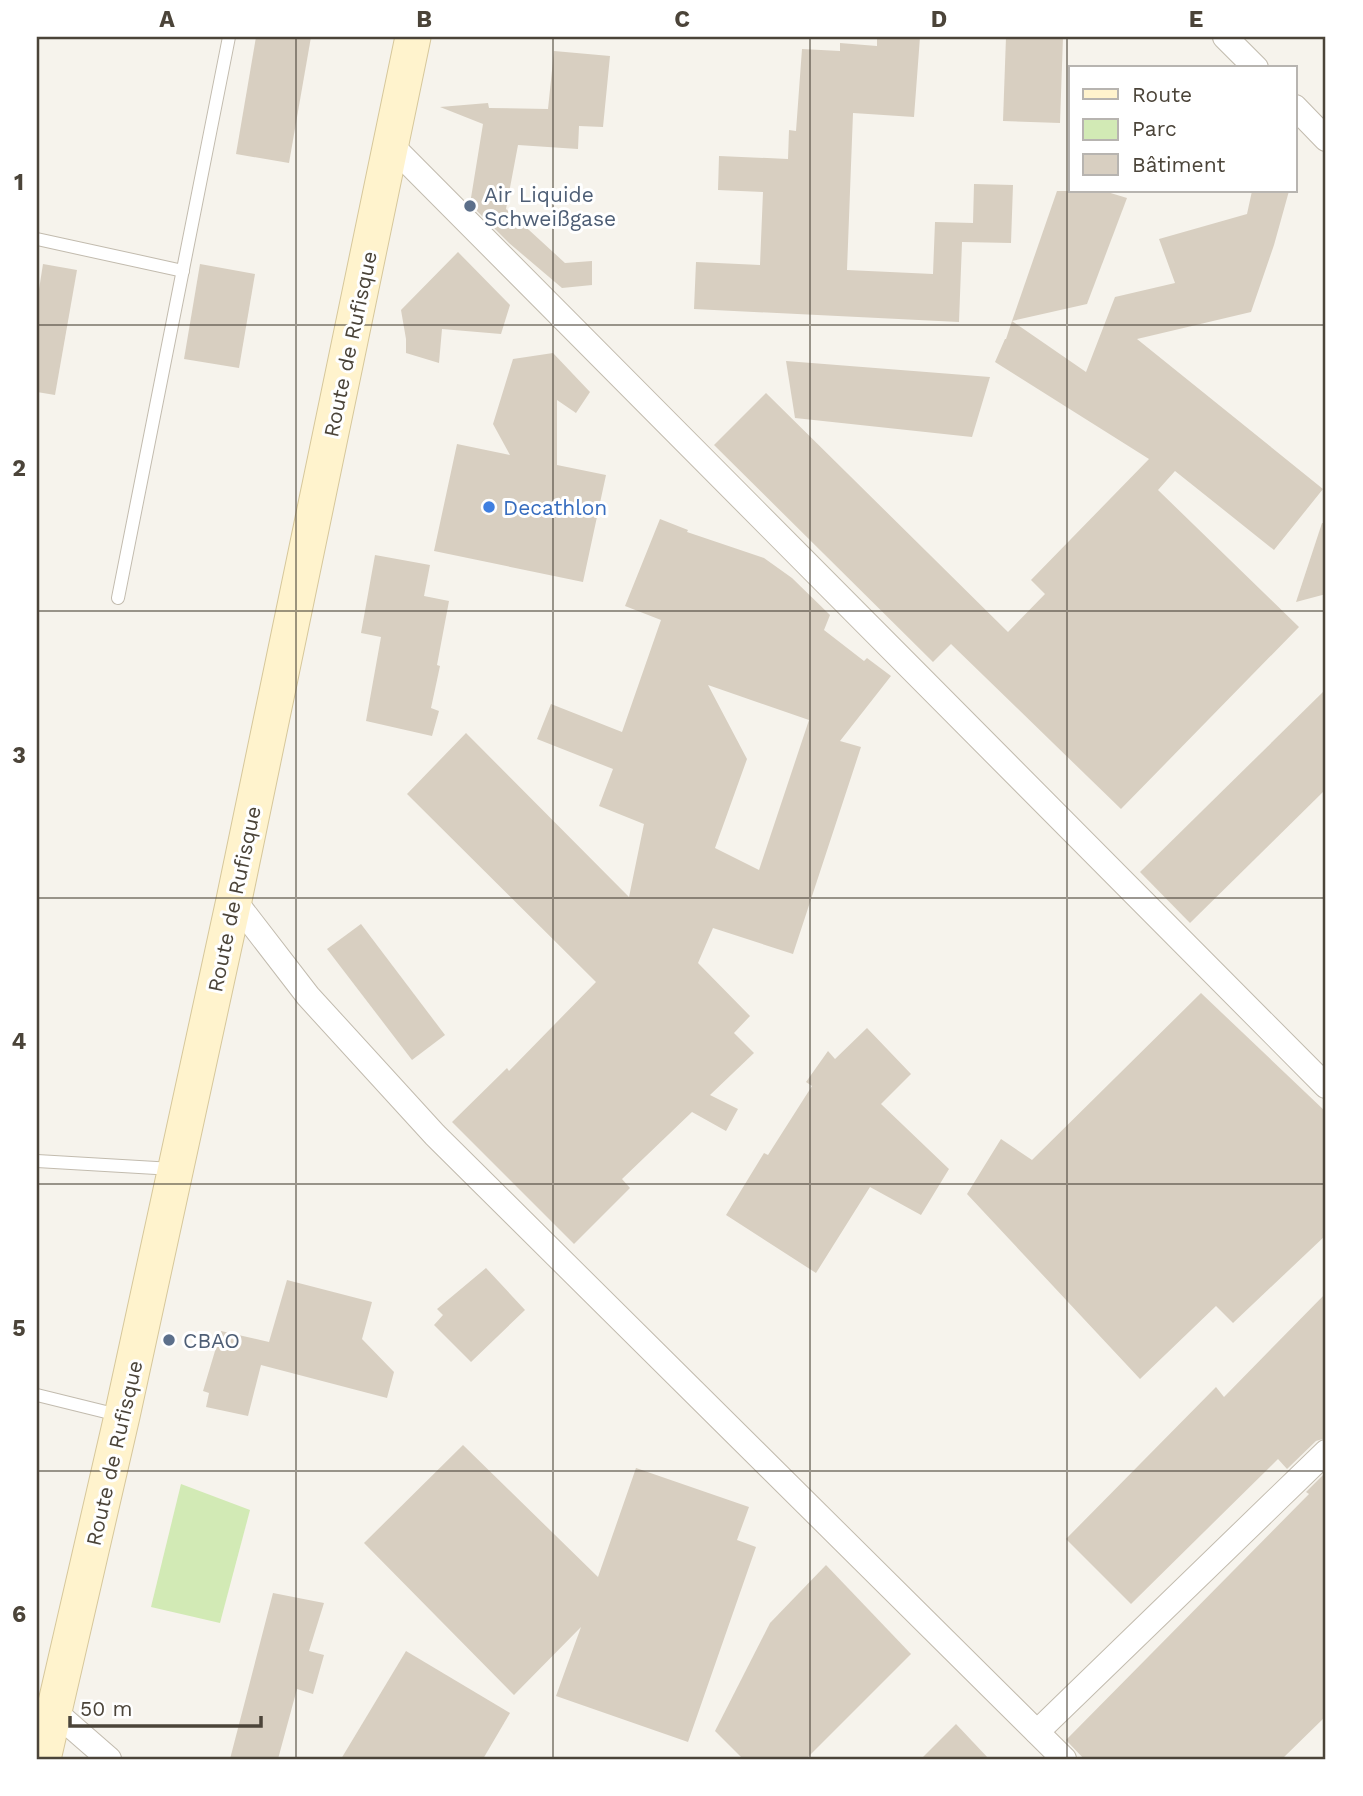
<svg xmlns="http://www.w3.org/2000/svg" width="1363" height="1796" font-family="'Work Sans',sans-serif">
	<rect width="100%" height="100%" fill="#f6f3ec"/>
	<!-- green -->
	<path fill="#d2eab5" d="M 181,1484 L 250,1510 L 220,1623 L 151,1607 Z"/>
	<!-- building -->
	<g fill="#d8cfc1" fill-rule="evenodd">
		<path d="M 256,37 L 311,37 L 289,163 L 236,154 Z"/>
		<path d="M 877,37 L 920,37 L 914,117 L 853,113 L 847,270 L 933,274 L 935,222 L 973,223 L 974,184 L 1013,185 L 1011,243 L 962,242 L 959,322 L 694,309 L 696,262 L 760,265 L 763,192 L 718,190 L 719,156 L 788,159 L 789,130 L 796,131 L 802,49 L 840,51 L 840,43 L 877,46 Z"/>
		<path d="M 1006,37 L 1063,37 L 1060,123 L 1003,121 Z"/>
		<path d="M 554,51 L 610,56 L 603,127 L 579,126 L 578,149 L 518,145 L 506,209 L 565,263 L 592,261 L 592,285 L 562,288 L 509,243 L 470,204 L 483,124 L 440,107 L 488,103 L 489,108 L 548,109 Z"/>
		<path d="M 1057,191 L 1104,191 L 1127,198 L 1087,304 L 1012,321 Z"/>
		<path d="M 1252,191 L 1289,191 L 1274,245 L 1251,312 L 1137,339 L 1323,489 L 1274,550 L 1175,471 L 1158,490 L 1299,627 L 1121,809 L 951,644 L 933,662 L 714,445 L 766,393 L 1008,632 L 1045,594 L 1031,580 L 1149,459 L 995,362 L 1005,339 L 1006,339 L 1012,321 L 1086,372 L 1115,297 L 1175,283 L 1159,239 L 1247,214 Z"/>
		<path d="M 458,252 L 510,305 L 501,334 L 442,329 L 439,363 L 406,353 L 406,339 L 401,310 Z"/>
		<path d="M 43,264 L 77,270 L 55,395 L 37,392 L 37,302 Z"/>
		<path d="M 200,264 L 255,274 L 239,368 L 184,359 Z"/>
		<path d="M 553,353 L 590,392 L 576,413 L 557,400 L 557,465 L 606,475 L 583,582 L 434,551 L 457,444 L 510,455 L 493,424 L 513,359 Z"/>
		<path d="M 786,361 L 990,377 L 972,437 L 795,418 Z"/>
		<path d="M 660,519 L 688,530 L 687,532 L 764,558 L 792,578 L 830,615 L 824,630 L 864,661 L 867,658 L 891,676 L 840,741 L 861,747 L 793,954 L 713,928 L 698,963 L 750,1016 L 734,1033 L 754,1053 L 710,1095 L 738,1109 L 726,1131 L 692,1112 L 622,1179 L 630,1188 L 574,1244 L 452,1122 L 507,1068 L 509,1071 L 596,982 L 407,794 L 466,733 L 629,897 L 644,824 L 599,806 L 613,769 L 537,739 L 551,704 L 622,732 L 661,620 L 625,606 ZM 708,685 L 809,720 L 759,870 L 715,848 L 747,759 Z"/>
		<path d="M 1322,523 L 1326,523 L 1326,594 L 1296,602 Z"/>
		<path d="M 375,555 L 430,565 L 424,596 L 449,601 L 437,665 L 440,666 L 431,708 L 439,711 L 432,736 L 366,721 L 381,637 L 361,633 Z"/>
		<path d="M 1326,689 L 1326,789 L 1190,923 L 1140,872 Z"/>
		<path d="M 361,924 L 445,1035 L 412,1060 L 327,949 Z"/>
		<path d="M 1201,993 L 1326,1112 L 1326,1235 L 1233,1323 L 1216,1306 L 1140,1379 L 967,1194 L 1001,1139 L 1032,1160 Z"/>
		<path d="M 867,1028 L 911,1074 L 881,1104 L 949,1169 L 921,1215 L 870,1187 L 816,1273 L 726,1215 L 764,1153 L 768,1155 L 812,1086 L 806,1082 L 828,1051 L 835,1059 Z"/>
		<path d="M 486,1268 L 525,1310 L 471,1362 L 434,1325 L 443,1315 L 437,1309 Z"/>
		<path d="M 287,1280 L 372,1302 L 362,1339 L 394,1372 L 387,1398 L 261,1365 L 248,1416 L 206,1407 L 209,1393 L 203,1391 L 221,1331 L 269,1342 Z"/>
		<path d="M 1326,1293 L 1326,1438 L 1316,1441 L 1287,1469 L 1278,1459 L 1131,1604 L 1066,1539 L 1216,1387 L 1224,1397 Z"/>
		<path d="M 463,1445 L 598,1577 L 636,1468 L 749,1507 L 737,1540 L 756,1547 L 688,1742 L 556,1696 L 581,1627 L 514,1695 L 364,1543 Z"/>
		<path d="M 1326,1472 L 1326,1716 L 1282,1759 L 1084,1759 L 1066,1740 L 1309,1494 L 1306,1492 Z"/>
		<path d="M 826,1565 L 911,1654 L 806,1759 L 743,1759 L 715,1731 L 770,1623 Z"/>
		<path d="M 273,1593 L 324,1603 L 309,1651 L 324,1655 L 313,1694 L 297,1689 L 278,1759 L 230,1759 Z"/>
		<path d="M 406,1651 L 510,1713 L 483,1759 L 341,1759 Z"/>
		<path d="M 956,1724 L 989,1759 L 921,1759 Z"/>
	</g>
	<g fill="none" stroke-linecap="round" stroke-linejoin="round">
		<!-- lane casing -->
		<g stroke="#c2bbae" stroke-width="14">
			<g id="lane">
				<path d="M 37,239 L 183,271"/>
				<path d="M 118,598 L 229,37"/>
				<path d="M 37,1161 L 173,1169"/>
				<path d="M 37,1395 L 118,1415"/>
			</g>
		</g>
		<!-- street casing -->
		<g stroke="#c2bbae" stroke-width="26">
			<g id="street">
				<path d="M 1225,37 L 1256,68"/>
				<path d="M 1295,107 L 1326,139"/>
				<path d="M 391,145 L 1326,1086"/>
				<path d="M 234,900 L 308,996 L 435,1135 L 1064,1759"/>
				<path d="M 55,1712 L 109,1759"/>
				<path d="M 1037,1732 L 1326,1452"/>
			</g>
		</g>
		<!-- secondary casing -->
		<g stroke="#d6c79b" stroke-width="37">
			<path id="secondary" d="M 43,1759 L 122,1416 L 234,900 L 413,37"/>
		</g>
		<!-- lane -->
		<use href="#lane" stroke="#fff" stroke-width="12"/>
		<!-- street -->
		<use href="#street" stroke="#fff" stroke-width="24"/>
		<!-- secondary -->
		<use href="#secondary" stroke="#fff3cd" stroke-width="35"/>
	</g>
	<!-- grid -->
	<path fill="none" stroke="#4b4439" stroke-width="2" stroke-opacity="0.55" d="M 296,37 L 296,1759M 553,37 L 553,1759M 810,37 L 810,1759M 1067,37 L 1067,1759M 37,325 L 1326,325M 37,611 L 1326,611M 37,898 L 1326,898M 37,1184 L 1326,1184M 37,1471 L 1326,1471"/>
	<!-- markers -->
	<g fill="#5c6f8a" stroke="#fff" stroke-width="2.5">
		<circle cx="470" cy="206" r="7"/>
		<circle cx="169" cy="1340" r="7"/>
	</g>
	<circle fill="#3f7fe0" stroke="#fff" stroke-width="2.5" cx="489" cy="507" r="7"/>
	<g text-anchor="middle" dominant-baseline="central" stroke-width="6" stroke-linejoin="round" paint-order="stroke">
		<!-- service labels -->
		<g font-size="21" fill="#4e5e75" stroke="#fff" text-anchor="start">
			<text x="484" y="194">Air Liquide<tspan x="484" dy="24">Schweißgase</tspan></text>
			<text x="183" y="1340">CBAO</text>
		</g>
		<!-- street labels -->
		<g font-size="21" fill="#4b4439" stroke="#fff">
			<text transform="translate(350 344) rotate(-78)">Route de Rufisque</text>
			<text transform="translate(234 899) rotate(-78)">Route de Rufisque</text>
			<text transform="translate(114 1453) rotate(-77)">Route de Rufisque</text>
		</g>
		<!-- shop labels -->
		<g font-size="21" fill="#366cbe" stroke="#fff" text-anchor="start">
			<text x="503" y="507">Decathlon</text>
		</g>
	</g>
	<!-- border -->
	<rect width="1363" height="1796" fill="none" stroke="#ffffff" stroke-width="77"/>
	<!-- legend -->
	<rect x="1069" y="66" width="228" height="126" fill="#ffffff" stroke="#b7b4b0" stroke-width="2"/>
	<rect x="1083" y="89" width="35" height="10" fill="#fff3cd" stroke="#b7b4b0" stroke-width="2"/>
	<text x="1132" y="102" font-size="21" fill="#4b4439">Route</text>
	<rect x="1083" y="119" width="35" height="21" fill="#d2eab5" stroke="#b7b4b0" stroke-width="2"/>
	<text x="1132" y="136" font-size="21" fill="#4b4439">Parc</text>
	<rect x="1083" y="154" width="35" height="21" fill="#d8cfc1" stroke="#b7b4b0" stroke-width="2"/>
	<text x="1132" y="172" font-size="21" fill="#4b4439">Bâtiment</text>
	<!-- scale -->
	<path d="M70 1716v10h191v-10" fill="none" stroke="#4b4439" stroke-width="3.5"/>
	<text x="80" y="1716" font-size="21" fill="#4b4439" stroke="#ffffff" stroke-width="5" paint-order="stroke">50 m</text>
	<rect x="38" y="38" width="1286" height="1720" fill="none" stroke="#4b4439" stroke-width="2.5"/>
	<g font-size="23" text-anchor="middle" font-weight="bold" fill="#4b4439">
		<text x="167" y="27">A</text>
		<text x="424" y="27">B</text>
		<text x="682" y="27">C</text>
		<text x="939" y="27">D</text>
		<text x="1196" y="27">E</text>
		<text x="19" y="190">1</text>
		<text x="19" y="476">2</text>
		<text x="19" y="763">3</text>
		<text x="19" y="1049">4</text>
		<text x="19" y="1336">5</text>
		<text x="19" y="1622">6</text>
	</g>
</svg>
